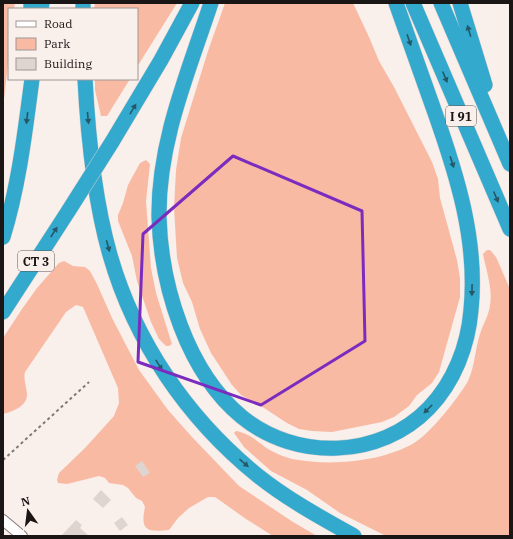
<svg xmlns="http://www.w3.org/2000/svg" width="513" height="539" font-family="'IBM Plex Serif',serif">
	<rect width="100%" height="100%" fill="#f9efeb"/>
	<!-- green -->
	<g fill="#f9baa4">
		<path d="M 3,3 L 15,3 L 14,9 L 9,9 L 9,54 L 3,109 Z"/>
		<path d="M 95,3 L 177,3 L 137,67 L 137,9 L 94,9 Z"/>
		<path d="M 225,3 L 353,3 L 369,37 L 379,61 L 394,87 L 432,162 L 438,179 L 440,198 L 457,260 L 460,278 L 460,297 L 439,372 L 432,383 L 417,395 L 409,406 L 394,417 L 382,422 L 332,432 L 312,431 L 299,429 L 287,423 L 264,408 L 241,395 L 232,385 L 211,353 L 200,329 L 192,302 L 183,283 L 177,258 L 174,208 L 176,170 L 181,138 L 208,51 Z"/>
		<path d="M 95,79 L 130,79 L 107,116 L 101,116 L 95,90 Z"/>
		<path d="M 146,160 L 150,164 L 146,201 L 151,268 L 156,293 L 171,341 L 172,344 L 169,346 L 166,346 L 159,339 L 151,322 L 137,281 L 132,256 L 118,221 L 118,215 L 123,203 L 128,185 L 140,163 Z"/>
		<path d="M 487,250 L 490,250 L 496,257 L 510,289 L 510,536 L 386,536 L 340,513 L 307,490 L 271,471 L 244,447 L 234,433 L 236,431 C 248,433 256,440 265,447 C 274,453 288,459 299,460 C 333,466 384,461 414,443 C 431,433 458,398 468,381 C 475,366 475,349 480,334 C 483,324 489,315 490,305 C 493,289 486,270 483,254 Z"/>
		<path d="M 64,261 L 73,266 L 85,267 L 90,271 L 97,284 L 112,318 L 139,370 L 168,410 L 192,437 L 239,486 L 293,522 L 317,536 L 273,536 L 246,519 L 215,497 L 208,497 L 189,508 L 178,518 L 169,530 C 147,532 140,531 145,507 L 142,501 L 136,498 L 128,488 L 123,485 L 109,483 L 105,478 L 99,476 L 67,484 L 58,483 L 57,480 L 59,473 L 85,448 L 114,416 L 119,403 L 118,388 L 83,307 L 76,305 L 66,312 L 25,372 C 23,381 27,387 27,395 C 27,406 12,412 3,414 L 3,338 L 22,309 L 37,288 L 59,263 Z"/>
	</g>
	<!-- building -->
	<g fill="#ded4d0">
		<path d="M 142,461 L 150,473 L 143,477 L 135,466 Z"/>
		<path d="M 101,490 L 111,500 L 103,508 L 93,499 Z"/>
		<path d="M 122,517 L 128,525 L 120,531 L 114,523 Z"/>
		<path d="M 76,520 L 82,525 L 80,528 L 89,536 L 61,536 Z"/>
	</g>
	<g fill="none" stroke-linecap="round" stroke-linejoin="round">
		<!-- minor casing -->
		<g stroke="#837a77" stroke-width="12">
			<path id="minor" d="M 3,520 L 22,536"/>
		</g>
		<!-- highway casing -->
		<g stroke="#d1d0d0" stroke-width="16">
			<g id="highway">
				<path d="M 211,3 C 188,73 158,142 159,217 C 161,286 187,372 242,417 C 296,461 380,459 429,408 C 454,382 468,346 471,310 C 478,241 457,175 434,110 C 421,74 409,39 396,3"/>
				<path d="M 413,3 L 510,229"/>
				<path d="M 441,3 L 510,164"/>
				<path d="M 460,3 L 485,85"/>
				<path d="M 31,9 L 31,3"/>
				<path d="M 41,9 L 42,3"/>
				<path d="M 83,9 L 83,3"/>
				<path d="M 85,79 C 88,137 94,199 110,255 C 135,342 187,418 257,475 C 287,499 320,517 354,536"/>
				<path d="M 112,142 L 161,60 L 192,3"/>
				<path d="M 3,237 C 19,185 25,132 32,79"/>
				<path d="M 3,312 L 69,210"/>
			</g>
		</g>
		<!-- path -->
		<path stroke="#807a77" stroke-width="2" stroke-dasharray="3 3" stroke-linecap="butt" d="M 3,460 L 89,382"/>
		<!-- minor -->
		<use href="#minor" stroke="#fff" stroke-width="10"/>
		<!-- highway -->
		<use href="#highway" stroke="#32a9cd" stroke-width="15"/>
		<!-- highway-bridge casing -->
		<g stroke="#d1d0d0" stroke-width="16" stroke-linecap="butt">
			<path id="highway-bridge" d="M 69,210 L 112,142"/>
		</g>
		<!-- highway-bridge -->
		<use href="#highway-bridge" stroke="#32a9cd" stroke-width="15"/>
	</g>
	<!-- one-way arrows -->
	<defs><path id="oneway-solid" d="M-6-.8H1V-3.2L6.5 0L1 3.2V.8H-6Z"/></defs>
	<g fill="#245868">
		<use href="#oneway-solid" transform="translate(469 31) rotate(-107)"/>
		<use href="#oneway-solid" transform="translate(409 40) rotate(71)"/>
		<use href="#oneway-solid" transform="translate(445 77) rotate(67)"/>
		<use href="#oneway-solid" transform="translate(133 109) rotate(-59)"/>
		<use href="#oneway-solid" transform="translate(27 118) rotate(97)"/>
		<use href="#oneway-solid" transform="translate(88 118) rotate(85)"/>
		<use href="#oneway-solid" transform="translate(452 162) rotate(72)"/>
		<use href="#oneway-solid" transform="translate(496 197) rotate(67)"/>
		<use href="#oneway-solid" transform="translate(54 232) rotate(-57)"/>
		<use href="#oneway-solid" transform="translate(108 246) rotate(75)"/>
		<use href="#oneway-solid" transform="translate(472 290) rotate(91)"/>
		<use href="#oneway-solid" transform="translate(159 365) rotate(58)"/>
		<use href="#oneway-solid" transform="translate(428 409) rotate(135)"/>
		<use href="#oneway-solid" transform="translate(244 463) rotate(41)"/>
	</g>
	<!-- marked area -->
	<path fill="none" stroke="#7b2cbf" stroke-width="3" stroke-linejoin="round" d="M 233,156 L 362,211 L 365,341 L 261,405 L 138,362 L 143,234 Z"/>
	<g text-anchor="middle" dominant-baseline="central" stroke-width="4" stroke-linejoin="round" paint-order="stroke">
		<!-- shield labels -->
		<g fill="#f9efeb" stroke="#5c5755" stroke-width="1">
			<rect x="446" y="106" width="30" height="20" rx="3"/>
			<rect x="18" y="251" width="36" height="20" rx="3"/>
		</g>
		<g font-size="12" font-weight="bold" fill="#191615">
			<text x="461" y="116">I 91</text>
			<text x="36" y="261">CT 3</text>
		</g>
	</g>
	<!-- border -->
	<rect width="513" height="539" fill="none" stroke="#191615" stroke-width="8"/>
	<!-- legend -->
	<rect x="8" y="8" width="130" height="72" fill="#f9efeb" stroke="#9f9895"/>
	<rect x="16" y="21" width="20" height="6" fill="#ffffff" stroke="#9f9895"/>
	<text x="44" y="28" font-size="12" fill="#191615">Road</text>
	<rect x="16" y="38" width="20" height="12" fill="#f9baa4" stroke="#9f9895"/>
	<text x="44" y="48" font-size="12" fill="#191615">Park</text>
	<rect x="16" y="58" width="20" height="12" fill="#ded4d0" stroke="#9f9895"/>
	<text x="44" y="68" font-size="12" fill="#191615">Building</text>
	<!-- north arrow -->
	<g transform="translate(28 511) rotate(346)" stroke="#f9efeb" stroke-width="3" paint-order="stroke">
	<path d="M0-3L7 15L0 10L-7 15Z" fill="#191615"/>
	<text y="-6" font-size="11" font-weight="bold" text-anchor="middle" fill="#191615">N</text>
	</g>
</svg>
